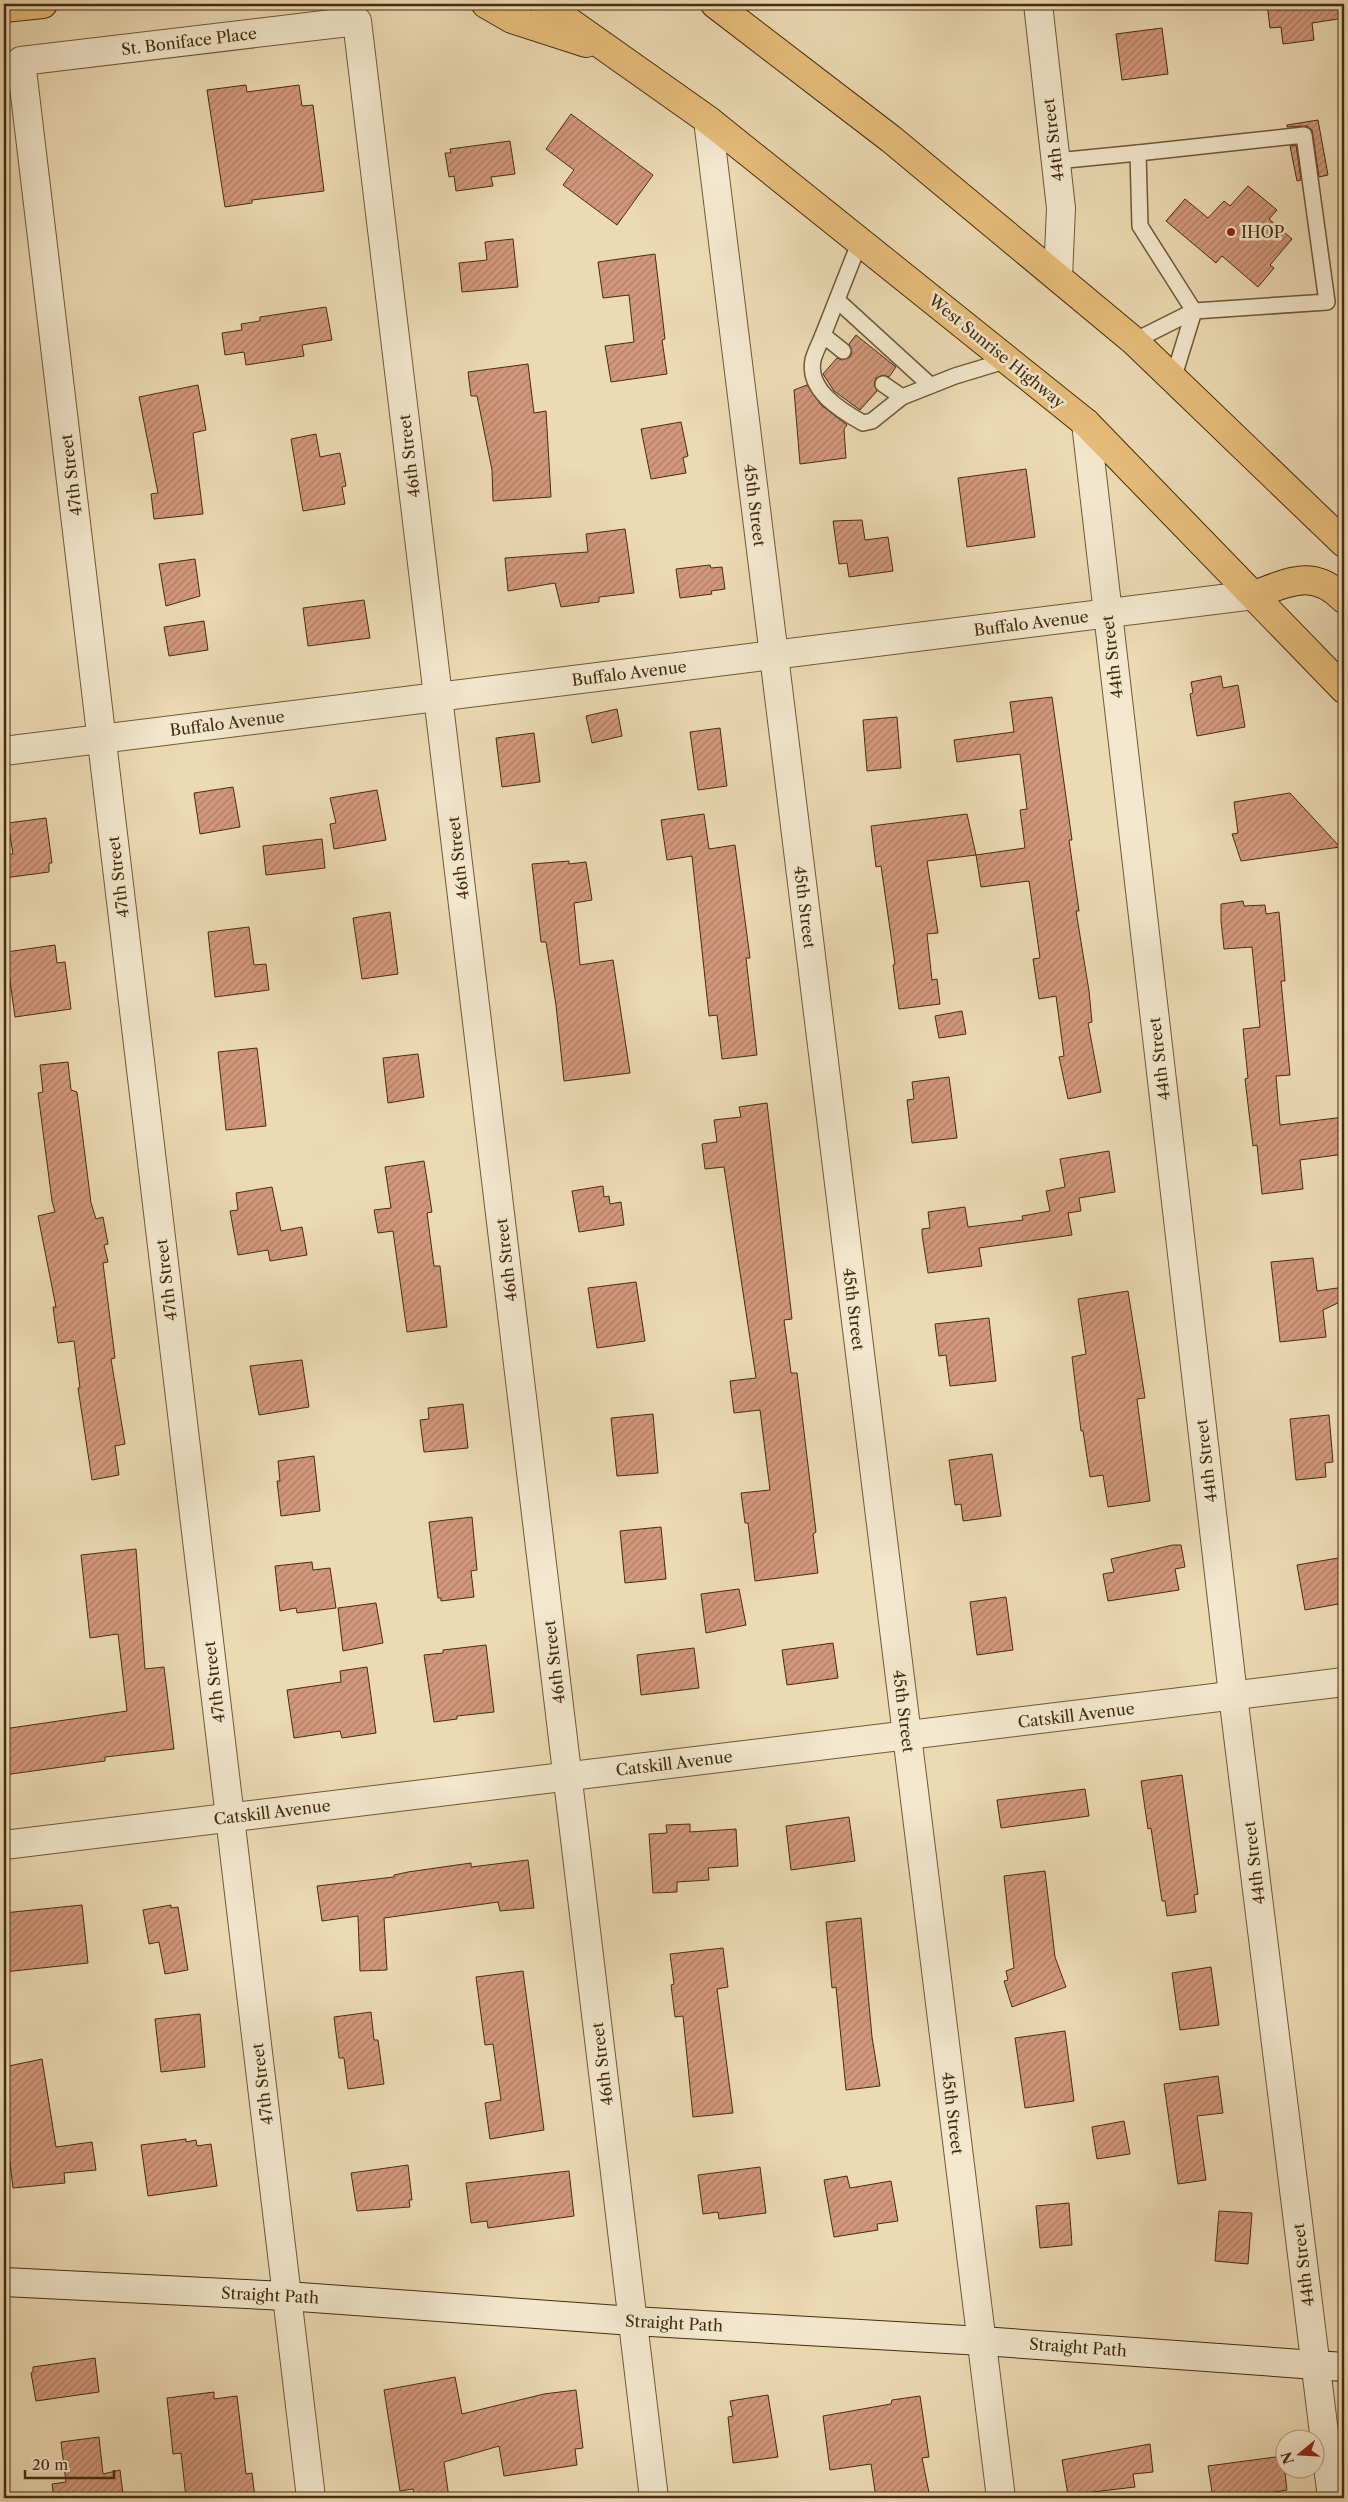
<svg xmlns="http://www.w3.org/2000/svg" width="1348" height="2502" font-family="'Libre Caslon Text',serif">
	<defs>
		<pattern id="building-hatch" width="6" height="6" patternUnits="userSpaceOnUse" patternTransform="scale(1.25)"><rect width="6" height="6" fill="#d3987b"/><path d="M-1 1l2-2M0 6l6-6M5 7l2-2" fill="none" stroke="#ad7c63"/></pattern>
	</defs>
	<rect width="100%" height="100%" fill="#ecdab3"/>
	<filter id="stains"><feTurbulence type="fractalNoise" baseFrequency=".004" numOctaves="4"/><feColorMatrix values="0 0 0 0 .2 0 0 0 0 .09 0 0 0 0 .02 0 0 0 .5 -.17"/></filter>
	<radialGradient id="worn" r=".72"><stop offset=".6" stop-color="#630" stop-opacity="0"/><stop offset="1" stop-color="#630" stop-opacity=".3"/></radialGradient>
	<!-- building -->
	<g fill="url(#building-hatch)" stroke="#462c0e">
		<path d="M 1267,4 L 1343,4 L 1344,18 L 1312,23 L 1314,40 L 1283,44 L 1281,27 L 1270,28 Z"/>
		<path d="M 1162,28 L 1168,74 L 1122,80 L 1116,34 Z"/>
		<path d="M 246,85 L 247,92 L 299,85 L 302,106 L 313,105 L 324,191 L 252,200 L 252,203 L 225,207 L 207,90 Z"/>
		<path d="M 571,114 L 653,175 L 617,225 L 563,185 L 574,170 L 546,149 Z"/>
		<path d="M 1318,120 L 1328,175 L 1319,177 L 1312,130 L 1307,126 L 1287,127 L 1287,125 Z"/>
		<path d="M 510,141 L 515,174 L 491,177 L 493,186 L 456,191 L 454,176 L 449,177 L 445,153 L 451,153 L 450,149 Z"/>
		<path d="M 1296,145 L 1301,180 L 1297,181 L 1290,146 Z"/>
		<path d="M 1248,186 L 1277,210 L 1269,219 L 1292,239 L 1270,265 L 1274,268 L 1258,287 L 1222,256 L 1216,263 L 1166,221 L 1185,199 L 1208,218 L 1224,201 L 1230,206 Z"/>
		<path d="M 513,239 L 518,287 L 462,292 L 459,263 L 487,260 L 485,242 Z"/>
		<path d="M 655,254 L 665,339 L 662,340 L 667,374 L 611,382 L 605,346 L 634,342 L 629,295 L 603,298 L 598,262 Z"/>
		<path d="M 326,307 L 332,340 L 302,345 L 304,356 L 246,365 L 244,352 L 225,355 L 222,333 L 242,330 L 241,324 L 260,321 L 260,317 Z"/>
		<path d="M 856,335 L 896,367 L 889,377 L 883,375 L 876,378 L 874,384 L 877,391 L 860,410 L 834,391 L 823,374 L 837,358 L 842,360 L 850,357 L 852,352 L 849,344 Z"/>
		<path d="M 528,364 L 534,413 L 546,411 L 551,497 L 493,501 L 492,470 L 477,396 L 471,396 L 468,372 Z"/>
		<path d="M 198,385 L 206,430 L 193,433 L 203,514 L 154,519 L 151,494 L 158,493 L 139,397 Z"/>
		<path d="M 807,385 L 821,405 L 847,425 L 844,429 L 846,458 L 800,464 L 794,390 Z"/>
		<path d="M 681,422 L 688,456 L 683,458 L 686,473 L 651,479 L 641,429 Z"/>
		<path d="M 316,434 L 320,457 L 340,453 L 346,486 L 342,487 L 345,504 L 303,511 L 291,439 Z"/>
		<path d="M 1026,469 L 1035,537 L 967,547 L 958,478 Z"/>
		<path d="M 862,520 L 865,540 L 888,537 L 893,571 L 849,577 L 847,563 L 839,564 L 833,521 Z"/>
		<path d="M 625,529 L 634,593 L 599,597 L 599,602 L 561,607 L 555,583 L 508,591 L 505,558 L 588,552 L 586,534 Z"/>
		<path d="M 195,559 L 200,596 L 166,606 L 159,564 Z"/>
		<path d="M 710,565 L 711,568 L 722,567 L 725,589 L 711,591 L 712,594 L 680,598 L 676,569 Z"/>
		<path d="M 364,600 L 370,638 L 308,646 L 303,608 Z"/>
		<path d="M 204,621 L 208,650 L 169,656 L 164,627 Z"/>
		<path d="M 1221,676 L 1223,688 L 1238,685 L 1245,727 L 1197,736 L 1190,694 L 1193,693 L 1191,682 Z"/>
		<path d="M 1052,697 L 1072,840 L 1069,840 L 1079,911 L 1076,911 L 1089,991 L 1092,1022 L 1088,1023 L 1101,1092 L 1068,1099 L 1059,1057 L 1064,1056 L 1056,996 L 1039,999 L 1033,959 L 1040,958 L 1029,881 L 981,887 L 976,855 L 1025,848 L 1020,810 L 1027,809 L 1020,754 L 957,762 L 954,740 L 1014,732 L 1010,702 Z"/>
		<path d="M 617,709 L 622,736 L 592,743 L 586,716 Z"/>
		<path d="M 897,717 L 901,768 L 867,771 L 863,720 Z"/>
		<path d="M 720,728 L 727,786 L 698,790 L 690,732 Z"/>
		<path d="M 534,733 L 540,782 L 502,787 L 496,738 Z"/>
		<path d="M 233,787 L 240,827 L 200,834 L 194,793 Z"/>
		<path d="M 377,790 L 386,840 L 334,849 L 330,824 L 336,823 L 330,798 Z"/>
		<path d="M 1290,793 L 1340,847 L 1241,861 L 1232,834 L 1238,833 L 1234,802 Z"/>
		<path d="M 704,814 L 709,849 L 735,845 L 750,958 L 746,958 L 757,1055 L 722,1059 L 717,1015 L 709,1016 L 692,856 L 667,860 L 661,820 Z"/>
		<path d="M 967,814 L 976,855 L 927,861 L 938,933 L 927,934 L 932,980 L 937,979 L 940,1004 L 899,1009 L 893,965 L 895,964 L 881,866 L 876,867 L 871,826 Z"/>
		<path d="M 46,818 L 52,863 L 49,863 L 49,872 L 4,878 L 4,855 L 13,854 L 8,823 Z"/>
		<path d="M 322,839 L 325,868 L 266,875 L 263,846 Z"/>
		<path d="M 569,861 L 569,864 L 586,862 L 592,900 L 574,903 L 580,965 L 613,960 L 630,1073 L 564,1081 L 556,1005 L 546,942 L 541,942 L 532,864 Z"/>
		<path d="M 1243,901 L 1244,906 L 1265,905 L 1266,914 L 1279,912 L 1285,981 L 1281,981 L 1290,1075 L 1276,1076 L 1280,1125 L 1344,1117 L 1344,1154 L 1300,1160 L 1303,1189 L 1262,1194 L 1257,1145 L 1253,1146 L 1245,1079 L 1248,1078 L 1243,1029 L 1260,1027 L 1252,947 L 1224,949 L 1221,921 L 1221,904 Z"/>
		<path d="M 390,912 L 398,974 L 362,979 L 353,918 Z"/>
		<path d="M 249,927 L 254,965 L 266,964 L 269,990 L 215,997 L 208,932 Z"/>
		<path d="M 55,945 L 57,963 L 65,962 L 71,1009 L 15,1017 L 6,952 Z"/>
		<path d="M 962,1011 L 966,1034 L 939,1038 L 935,1016 Z"/>
		<path d="M 257,1048 L 266,1126 L 226,1130 L 218,1052 Z"/>
		<path d="M 418,1054 L 424,1097 L 388,1103 L 383,1058 Z"/>
		<path d="M 68,1062 L 71,1090 L 77,1092 L 91,1203 L 96,1219 L 103,1217 L 108,1244 L 104,1245 L 108,1262 L 103,1263 L 115,1358 L 111,1359 L 125,1444 L 115,1446 L 119,1475 L 92,1480 L 78,1388 L 80,1388 L 74,1341 L 58,1343 L 53,1307 L 56,1307 L 38,1216 L 55,1212 L 52,1201 L 38,1093 L 43,1092 L 40,1065 Z"/>
		<path d="M 949,1077 L 957,1138 L 912,1143 L 907,1100 L 914,1099 L 912,1082 Z"/>
		<path d="M 767,1103 L 792,1319 L 784,1320 L 791,1373 L 797,1373 L 816,1532 L 813,1534 L 818,1573 L 755,1581 L 748,1523 L 745,1523 L 741,1493 L 770,1490 L 760,1410 L 734,1413 L 730,1381 L 756,1378 L 724,1167 L 705,1169 L 702,1144 L 717,1142 L 714,1120 L 741,1117 L 739,1107 Z"/>
		<path d="M 1109,1151 L 1115,1192 L 1079,1198 L 1081,1211 L 1068,1213 L 1072,1235 L 979,1248 L 982,1266 L 928,1273 L 922,1234 L 922,1229 L 930,1228 L 928,1212 L 965,1207 L 968,1227 L 1023,1220 L 1022,1216 L 1050,1211 L 1046,1191 L 1065,1187 L 1060,1159 Z"/>
		<path d="M 424,1161 L 432,1212 L 427,1213 L 434,1266 L 440,1266 L 447,1327 L 407,1332 L 393,1231 L 378,1233 L 374,1210 L 391,1208 L 385,1167 Z"/>
		<path d="M 603,1186 L 604,1197 L 609,1196 L 610,1204 L 621,1202 L 624,1225 L 579,1232 L 572,1191 Z"/>
		<path d="M 272,1187 L 281,1231 L 302,1227 L 307,1255 L 270,1261 L 268,1250 L 238,1255 L 230,1211 L 238,1210 L 236,1193 Z"/>
		<path d="M 1313,1258 L 1317,1291 L 1344,1287 L 1344,1300 L 1323,1310 L 1326,1337 L 1280,1342 L 1271,1262 Z"/>
		<path d="M 636,1282 L 645,1341 L 597,1348 L 588,1288 Z"/>
		<path d="M 1128,1291 L 1145,1398 L 1137,1399 L 1150,1501 L 1108,1507 L 1103,1475 L 1090,1477 L 1083,1431 L 1081,1431 L 1072,1357 L 1086,1354 L 1078,1299 Z"/>
		<path d="M 989,1318 L 996,1381 L 950,1386 L 946,1355 L 939,1356 L 935,1324 Z"/>
		<path d="M 302,1360 L 309,1407 L 259,1415 L 250,1366 Z"/>
		<path d="M 463,1404 L 468,1448 L 424,1452 L 420,1420 L 429,1419 L 428,1408 Z"/>
		<path d="M 653,1414 L 658,1473 L 617,1476 L 611,1418 Z"/>
		<path d="M 1329,1415 L 1333,1462 L 1325,1463 L 1326,1477 L 1296,1480 L 1290,1419 Z"/>
		<path d="M 992,1454 L 1001,1516 L 963,1521 L 961,1504 L 955,1505 L 949,1460 Z"/>
		<path d="M 314,1456 L 320,1511 L 281,1516 L 277,1481 L 280,1481 L 278,1461 Z"/>
		<path d="M 472,1517 L 477,1570 L 471,1571 L 474,1597 L 441,1601 L 441,1598 L 438,1598 L 429,1522 Z"/>
		<path d="M 661,1527 L 666,1579 L 625,1583 L 620,1531 Z"/>
		<path d="M 1173,1545 L 1181,1545 L 1185,1567 L 1175,1569 L 1179,1590 L 1108,1601 L 1103,1574 L 1114,1572 L 1111,1559 Z"/>
		<path d="M 136,1549 L 145,1669 L 164,1667 L 174,1749 L 105,1757 L 105,1761 L 4,1775 L 4,1729 L 127,1711 L 118,1634 L 90,1638 L 81,1555 Z"/>
		<path d="M 1344,1557 L 1344,1603 L 1305,1610 L 1297,1565 Z"/>
		<path d="M 312,1562 L 313,1570 L 330,1568 L 336,1608 L 297,1613 L 296,1608 L 280,1611 L 275,1566 Z"/>
		<path d="M 739,1589 L 746,1625 L 706,1633 L 701,1594 Z"/>
		<path d="M 1006,1597 L 1013,1650 L 977,1655 L 970,1602 Z"/>
		<path d="M 376,1603 L 383,1643 L 343,1651 L 338,1608 Z"/>
		<path d="M 833,1643 L 838,1678 L 787,1685 L 782,1650 Z"/>
		<path d="M 486,1645 L 494,1712 L 457,1716 L 457,1719 L 434,1722 L 424,1655 L 443,1653 L 443,1650 Z"/>
		<path d="M 694,1648 L 699,1688 L 641,1695 L 637,1655 Z"/>
		<path d="M 367,1667 L 376,1733 L 342,1738 L 340,1731 L 294,1738 L 287,1690 L 341,1682 L 340,1671 Z"/>
		<path d="M 1182,1775 L 1198,1894 L 1194,1895 L 1196,1912 L 1167,1916 L 1165,1901 L 1162,1901 L 1151,1828 L 1148,1829 L 1141,1781 Z"/>
		<path d="M 1085,1789 L 1089,1816 L 1001,1828 L 997,1800 Z"/>
		<path d="M 849,1817 L 855,1861 L 791,1870 L 786,1826 Z"/>
		<path d="M 690,1824 L 690,1832 L 736,1829 L 738,1866 L 708,1868 L 709,1880 L 677,1882 L 677,1892 L 653,1893 L 649,1834 L 667,1833 L 666,1825 Z"/>
		<path d="M 528,1860 L 534,1908 L 500,1911 L 498,1902 L 384,1918 L 387,1970 L 360,1971 L 358,1916 L 322,1921 L 317,1886 L 394,1877 L 394,1875 L 408,1872 L 471,1863 L 471,1867 Z"/>
		<path d="M 1045,1871 L 1055,1957 L 1066,1987 L 1012,2007 L 1004,1981 L 1008,1980 L 1006,1971 L 1014,1968 L 1004,1876 Z"/>
		<path d="M 82,1905 L 88,1963 L 4,1972 L 4,1913 Z"/>
		<path d="M 171,1905 L 171,1908 L 178,1907 L 188,1970 L 165,1974 L 159,1942 L 149,1944 L 143,1910 Z"/>
		<path d="M 861,1918 L 872,2037 L 880,2086 L 846,2090 L 836,1987 L 832,1988 L 826,1922 Z"/>
		<path d="M 723,1948 L 728,1987 L 717,1989 L 733,2113 L 693,2117 L 683,2016 L 675,2017 L 671,1985 L 674,1984 L 670,1954 Z"/>
		<path d="M 1211,1967 L 1219,2025 L 1180,2030 L 1172,1973 Z"/>
		<path d="M 523,1971 L 544,2130 L 490,2139 L 485,2103 L 501,2100 L 493,2044 L 485,2045 L 476,1977 Z"/>
		<path d="M 371,2012 L 374,2040 L 378,2040 L 384,2084 L 348,2089 L 344,2058 L 339,2058 L 334,2017 Z"/>
		<path d="M 200,2014 L 205,2067 L 161,2072 L 155,2019 Z"/>
		<path d="M 1065,2031 L 1074,2101 L 1025,2108 L 1015,2038 Z"/>
		<path d="M 42,2059 L 56,2147 L 92,2142 L 96,2170 L 64,2173 L 65,2183 L 13,2188 L 4,2114 L 4,2067 Z"/>
		<path d="M 1218,2076 L 1223,2113 L 1197,2116 L 1206,2180 L 1178,2184 L 1164,2084 Z"/>
		<path d="M 1124,2121 L 1130,2154 L 1097,2159 L 1092,2127 Z"/>
		<path d="M 186,2139 L 186,2142 L 196,2140 L 197,2146 L 211,2144 L 217,2186 L 148,2196 L 141,2145 Z"/>
		<path d="M 408,2165 L 412,2200 L 409,2200 L 410,2207 L 357,2211 L 351,2173 Z"/>
		<path d="M 760,2167 L 766,2213 L 719,2219 L 718,2212 L 703,2214 L 698,2175 Z"/>
		<path d="M 569,2171 L 574,2216 L 488,2228 L 487,2221 L 471,2223 L 466,2183 Z"/>
		<path d="M 847,2176 L 850,2188 L 891,2181 L 898,2221 L 877,2224 L 878,2230 L 834,2237 L 824,2180 Z"/>
		<path d="M 1069,2203 L 1072,2245 L 1040,2248 L 1036,2206 Z"/>
		<path d="M 1219,2211 L 1252,2213 L 1248,2264 L 1215,2261 Z"/>
		<path d="M 95,2358 L 99,2392 L 36,2401 L 31,2373 L 33,2372 L 33,2367 Z"/>
		<path d="M 455,2377 L 462,2414 L 544,2394 L 576,2390 L 583,2448 L 575,2449 L 577,2465 L 504,2476 L 499,2446 L 444,2462 L 449,2498 L 415,2498 L 413,2489 L 400,2491 L 384,2390 Z"/>
		<path d="M 214,2392 L 214,2399 L 237,2396 L 246,2474 L 252,2473 L 255,2498 L 186,2498 L 181,2453 L 173,2454 L 167,2398 Z"/>
		<path d="M 768,2395 L 778,2457 L 733,2463 L 728,2417 L 733,2416 L 730,2401 Z"/>
		<path d="M 920,2396 L 929,2457 L 922,2458 L 930,2498 L 876,2498 L 871,2464 L 830,2470 L 823,2416 L 891,2404 L 892,2400 Z"/>
		<path d="M 99,2437 L 103,2474 L 120,2470 L 123,2494 L 105,2496 L 105,2498 L 54,2498 L 52,2484 L 66,2482 L 61,2442 Z"/>
		<path d="M 1150,2444 L 1153,2472 L 1133,2474 L 1135,2487 L 1068,2495 L 1062,2460 Z"/>
		<path d="M 1283,2456 L 1287,2490 L 1275,2492 L 1276,2498 L 1213,2498 L 1208,2466 Z"/>
	</g>
	<g fill="none" stroke-linecap="round" stroke-linejoin="round">
		<!-- lane casing -->
		<g stroke="#705837" stroke-width="18">
			<g id="lane">
				<path d="M 1056,161 L 1138,153"/>
				<path d="M 838,301 L 930,385"/>
				<path d="M 823,335 C 820,343 815,352 813,360 C 807,390 840,410 863,423 L 872,421 L 902,397"/>
				<path d="M 1134,341 L 1194,311 L 1327,302 L 1304,135 L 1138,153 L 1140,226 L 1194,311"/>
				<path d="M 843,351 L 823,335 L 860,241"/>
				<path d="M 1173,379 L 1194,311"/>
				<path d="M 883,384 L 902,397 L 955,376 L 1008,360"/>
			</g>
		</g>
		<!-- street casing -->
		<g stroke="#705837" stroke-width="30">
			<g id="street">
				<path d="M 1038,4 L 1061,208 L 1058,277"/>
				<path d="M 708,120 L 1001,2498"/>
				<path d="M 1086,423 L 1233,1695 L 1332,2498"/>
				<path d="M 4,751 L 1254,595"/>
				<path d="M 4,1845 L 1344,1682"/>
				<path d="M 311,2498 L 21,61 L 357,21 L 654,2498"/>
			</g>
		</g>
		<!-- secondary casing -->
		<g stroke="#462c0e" stroke-width="30">
			<path id="secondary" d="M 4,2282 L 286,2296 L 633,2321 L 982,2341 L 1344,2367"/>
		</g>
		<!-- highway casing -->
		<g stroke="#462c0e" stroke-width="30">
			<g id="highway">
				<path d="M 486,4 L 512,19 L 586,43"/>
				<path d="M 544,4 L 708,120 L 1086,423 L 1344,689"/>
				<path d="M 715,4 L 891,139 L 1134,341 L 1344,543"/>
				<path d="M 4,8 L 43,4"/>
				<path d="M 1254,595 C 1290,582 1313,568 1344,599"/>
			</g>
		</g>
		<!-- lane -->
		<use href="#lane" stroke="#f3e7ce" stroke-width="15"/>
		<!-- street -->
		<use href="#street" stroke="#f3e7ce" stroke-width="28"/>
		<!-- secondary -->
		<use href="#secondary" stroke="#f3e7ce" stroke-width="28"/>
		<!-- highway -->
		<use href="#highway" stroke="#e6bd7a" stroke-width="28"/>
	</g>
	<!-- markers -->
	<circle fill="#8f2418" stroke="#f3e7ce" stroke-width="2" cx="1231" cy="232" r="5"/>
	<g text-anchor="middle" dominant-baseline="central" stroke-width="5" stroke-linejoin="round" paint-order="stroke">
		<!-- street labels -->
		<g font-size="16" fill="#462c0e" stroke="#f3e7ce">
			<text transform="translate(189 41) rotate(-7)">St. Boniface Place</text>
			<text transform="translate(1053 140) rotate(-97)">44th Street</text>
			<text transform="translate(997 351) rotate(39)">West Sunrise Highway</text>
			<text transform="translate(409 456) rotate(-97)">46th Street</text>
			<text transform="translate(71 475) rotate(-97)">47th Street</text>
			<text transform="translate(755 505) rotate(83)">45th Street</text>
			<text transform="translate(1031 623) rotate(-7)">Buffalo Avenue</text>
			<text transform="translate(1112 657) rotate(-97)">44th Street</text>
			<text transform="translate(629 673) rotate(-7)">Buffalo Avenue</text>
			<text transform="translate(227 723) rotate(-7)">Buffalo Avenue</text>
			<text transform="translate(458 858) rotate(-97)">46th Street</text>
			<text transform="translate(118 877) rotate(-97)">47th Street</text>
			<text transform="translate(805 907) rotate(83)">45th Street</text>
			<text transform="translate(1159 1059) rotate(-97)">44th Street</text>
			<text transform="translate(506 1260) rotate(-97)">46th Street</text>
			<text transform="translate(166 1280) rotate(-97)">47th Street</text>
			<text transform="translate(854 1309) rotate(83)">45th Street</text>
			<text transform="translate(1206 1461) rotate(-97)">44th Street</text>
			<text transform="translate(554 1662) rotate(-97)">46th Street</text>
			<text transform="translate(214 1682) rotate(-97)">47th Street</text>
			<text transform="translate(904 1711) rotate(83)">45th Street</text>
			<text transform="translate(1076 1715) rotate(-7)">Catskill Avenue</text>
			<text transform="translate(674 1763) rotate(-7)">Catskill Avenue</text>
			<text transform="translate(272 1812) rotate(-7)">Catskill Avenue</text>
			<text transform="translate(1254 1863) rotate(-97)">44th Street</text>
			<text transform="translate(602 2064) rotate(-97)">46th Street</text>
			<text transform="translate(262 2084) rotate(-97)">47th Street</text>
			<text transform="translate(953 2113) rotate(83)">45th Street</text>
			<text transform="translate(1303 2265) rotate(-97)">44th Street</text>
			<text transform="translate(270 2295) rotate(3)">Straight Path</text>
			<text transform="translate(674 2323) rotate(3)">Straight Path</text>
			<text transform="translate(1078 2347) rotate(4)">Straight Path</text>
		</g>
		<!-- poi labels -->
		<g font-size="16" fill="#462c0e" stroke="#f3e7ce" text-anchor="start">
			<text x="1241" y="232">IHOP</text>
		</g>
	</g>
	<!-- margin -->
	<rect width="1348" height="2502" fill="none" stroke="#ecdab3" stroke-width="20"/>
	<rect x="5" y="5" width="1338" height="2492" fill="none" stroke="#462c0e" stroke-width="2.5"/>
	<rect x="10" y="10" width="1328" height="2482" fill="none" stroke="#462c0e"/>
	<!-- north arrow -->
	<g transform="translate(1300 2454) rotate(252)"><circle r="24" fill="#f3e7ce" stroke="#ae9c81"/>
	<path d="M0-4L9 19L0 12L-9 19Z" fill="#8f2418"/>
	<text y="-8" font-size="14" font-weight="bold" text-anchor="middle" fill="#462c0e">N</text>
	</g>
	<!-- scale -->
	<path d="M25 2470v8h89v-8" fill="none" stroke="#462c0e" stroke-width="2.5"/>
	<text x="32" y="2470" font-size="15" fill="#462c0e" stroke="#f3e7ce" stroke-width="4" paint-order="stroke">20 m</text>
	<rect width="100%" height="100%" filter="url(#stains)"/>
	<rect width="100%" height="100%" fill="url(#worn)"/>
</svg>
